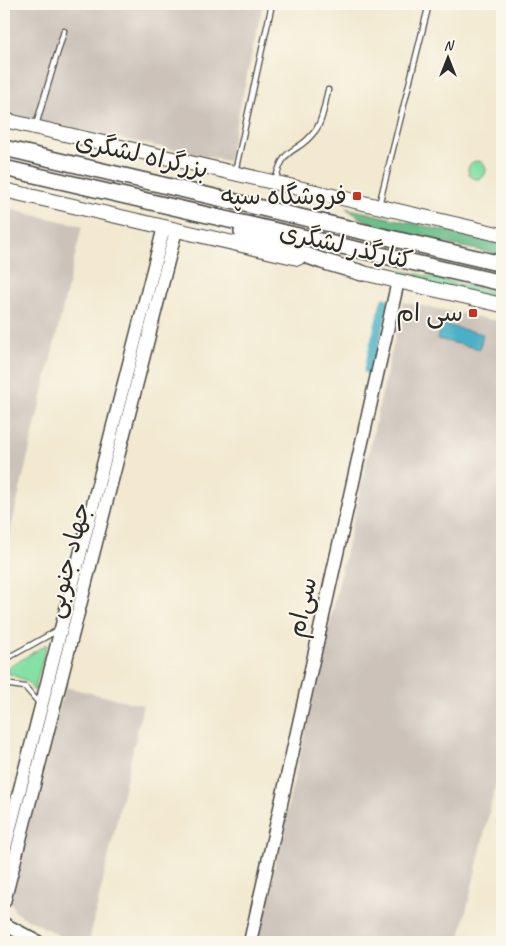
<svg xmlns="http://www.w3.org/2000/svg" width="506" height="946" font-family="Caveat,'Playpen Sans Arabic',sans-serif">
	<rect width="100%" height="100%" fill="#fbf7ec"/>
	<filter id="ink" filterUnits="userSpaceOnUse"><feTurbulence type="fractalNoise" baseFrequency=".02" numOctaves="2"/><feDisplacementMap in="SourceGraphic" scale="10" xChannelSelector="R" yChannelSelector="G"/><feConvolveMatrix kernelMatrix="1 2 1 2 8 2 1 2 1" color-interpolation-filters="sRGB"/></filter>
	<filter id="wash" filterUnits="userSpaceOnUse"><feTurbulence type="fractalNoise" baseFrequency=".0096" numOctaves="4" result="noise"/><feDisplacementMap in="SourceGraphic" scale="20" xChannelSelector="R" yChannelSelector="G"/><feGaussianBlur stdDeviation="1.12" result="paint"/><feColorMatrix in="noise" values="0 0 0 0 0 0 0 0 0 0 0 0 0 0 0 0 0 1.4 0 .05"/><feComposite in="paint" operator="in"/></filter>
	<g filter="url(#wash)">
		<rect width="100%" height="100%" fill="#f2e9d0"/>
		<!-- industrial -->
		<g fill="#ccc2b9">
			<path d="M 4,4 L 263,4 L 228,161 L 4,114 Z"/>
			<path d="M 4,208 L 82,226 L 4,558 Z"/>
			<path d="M 403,302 L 502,322 L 502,758 L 459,942 L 257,942 Z"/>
			<path d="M 65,687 L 143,705 L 89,942 L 71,942 L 15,912 L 9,897 Z"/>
		</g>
		<!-- green -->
		<g fill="#85e0a5" stroke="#588668">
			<circle cx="477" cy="170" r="9"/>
			<path d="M 400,270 L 502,294 L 502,302 L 398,278 Z"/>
			<path d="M 47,644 L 34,691 L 27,681 L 5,672 L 6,669 Z"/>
		</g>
		<!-- forest -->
		<path fill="#6cbe8a" stroke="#4c745a" d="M 346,208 L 502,244 L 502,255 C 462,246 375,234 346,208 Z"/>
		<!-- water -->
		<path fill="#48b1c6" stroke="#3a6e78" d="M 441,324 L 483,334 L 480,349 L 437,339 Z"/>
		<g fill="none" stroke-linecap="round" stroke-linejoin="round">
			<!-- canal -->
			<path stroke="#48b1c6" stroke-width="9" d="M 368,370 L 385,302"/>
		</g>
	</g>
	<g filter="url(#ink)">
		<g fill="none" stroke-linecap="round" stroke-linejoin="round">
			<!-- lane casing -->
			<g stroke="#494844" stroke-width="7">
				<g id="lane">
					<path d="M 36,125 L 64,31"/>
					<path d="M 235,172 L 272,4"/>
					<path d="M 275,182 C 284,142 297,156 315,131 C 323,121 325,102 328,90"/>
					<path d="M 379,205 L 429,4"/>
					<path d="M 4,660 L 58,630"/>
					<path d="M 4,684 L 25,687 L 39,703"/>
				</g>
			</g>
			<!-- secondary casing -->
			<g stroke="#494844" stroke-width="15">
				<g id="secondary">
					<path d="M 4,851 L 164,227"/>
					<path d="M 4,902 L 176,230"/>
					<path d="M 4,924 L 38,942"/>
					<path d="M 4,940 L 9,942"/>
					<path d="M 250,942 L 398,281"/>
				</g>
			</g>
			<!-- primary casing -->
			<g stroke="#494844" stroke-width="16">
				<g id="primary">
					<path d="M 4,120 L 502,235"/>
					<path d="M 4,190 L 298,258"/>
					<path d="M 350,270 L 502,305"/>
				</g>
			</g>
			<!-- highway casing -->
			<g stroke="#494844" stroke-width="18">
				<g id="highway">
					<path d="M 4,148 L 502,264"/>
					<path d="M 4,168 L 502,283"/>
					<path d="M 242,232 L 322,261 L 362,273"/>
				</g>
			</g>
			<!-- lane -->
			<use href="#lane" stroke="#fff" stroke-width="4.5"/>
			<!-- secondary -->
			<use href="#secondary" stroke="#fff" stroke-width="12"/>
			<!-- primary -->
			<use href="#primary" stroke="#fff" stroke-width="14"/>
			<!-- highway -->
			<use href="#highway" stroke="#fff" stroke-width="15"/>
		</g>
	</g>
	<!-- markers -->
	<g fill="#c8321e" stroke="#fbf7ec" stroke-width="2">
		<rect x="352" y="191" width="10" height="10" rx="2.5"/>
		<rect x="468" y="308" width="10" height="10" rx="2.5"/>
	</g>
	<g text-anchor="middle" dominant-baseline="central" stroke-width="4" stroke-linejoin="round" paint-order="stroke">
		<!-- street labels -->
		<g font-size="25" fill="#2b2b2b" stroke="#fbf7ec">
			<text transform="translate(142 155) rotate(13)">بزرگراه لشگری</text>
			<text transform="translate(346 246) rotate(13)">کنارگذر لشگری</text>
			<text transform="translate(68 560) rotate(-76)">جهاد جنوبی</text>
			<text transform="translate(302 607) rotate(-77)">سی‌ام</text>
		</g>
		<!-- poi labels -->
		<g font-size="25" fill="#2b2b2b" stroke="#fbf7ec" text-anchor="end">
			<text x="347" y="196">فروشگاه سپه</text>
			<text x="463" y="313">سی ام</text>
		</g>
	</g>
	<!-- margin -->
	<rect width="506" height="946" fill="none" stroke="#fbf7ec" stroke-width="20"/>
	<!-- north arrow -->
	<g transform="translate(448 58)" stroke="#fbf7ec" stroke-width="4" paint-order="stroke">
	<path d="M0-4L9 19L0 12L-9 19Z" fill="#2b2b2b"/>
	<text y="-8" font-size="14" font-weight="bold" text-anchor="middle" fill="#2b2b2b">N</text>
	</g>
</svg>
